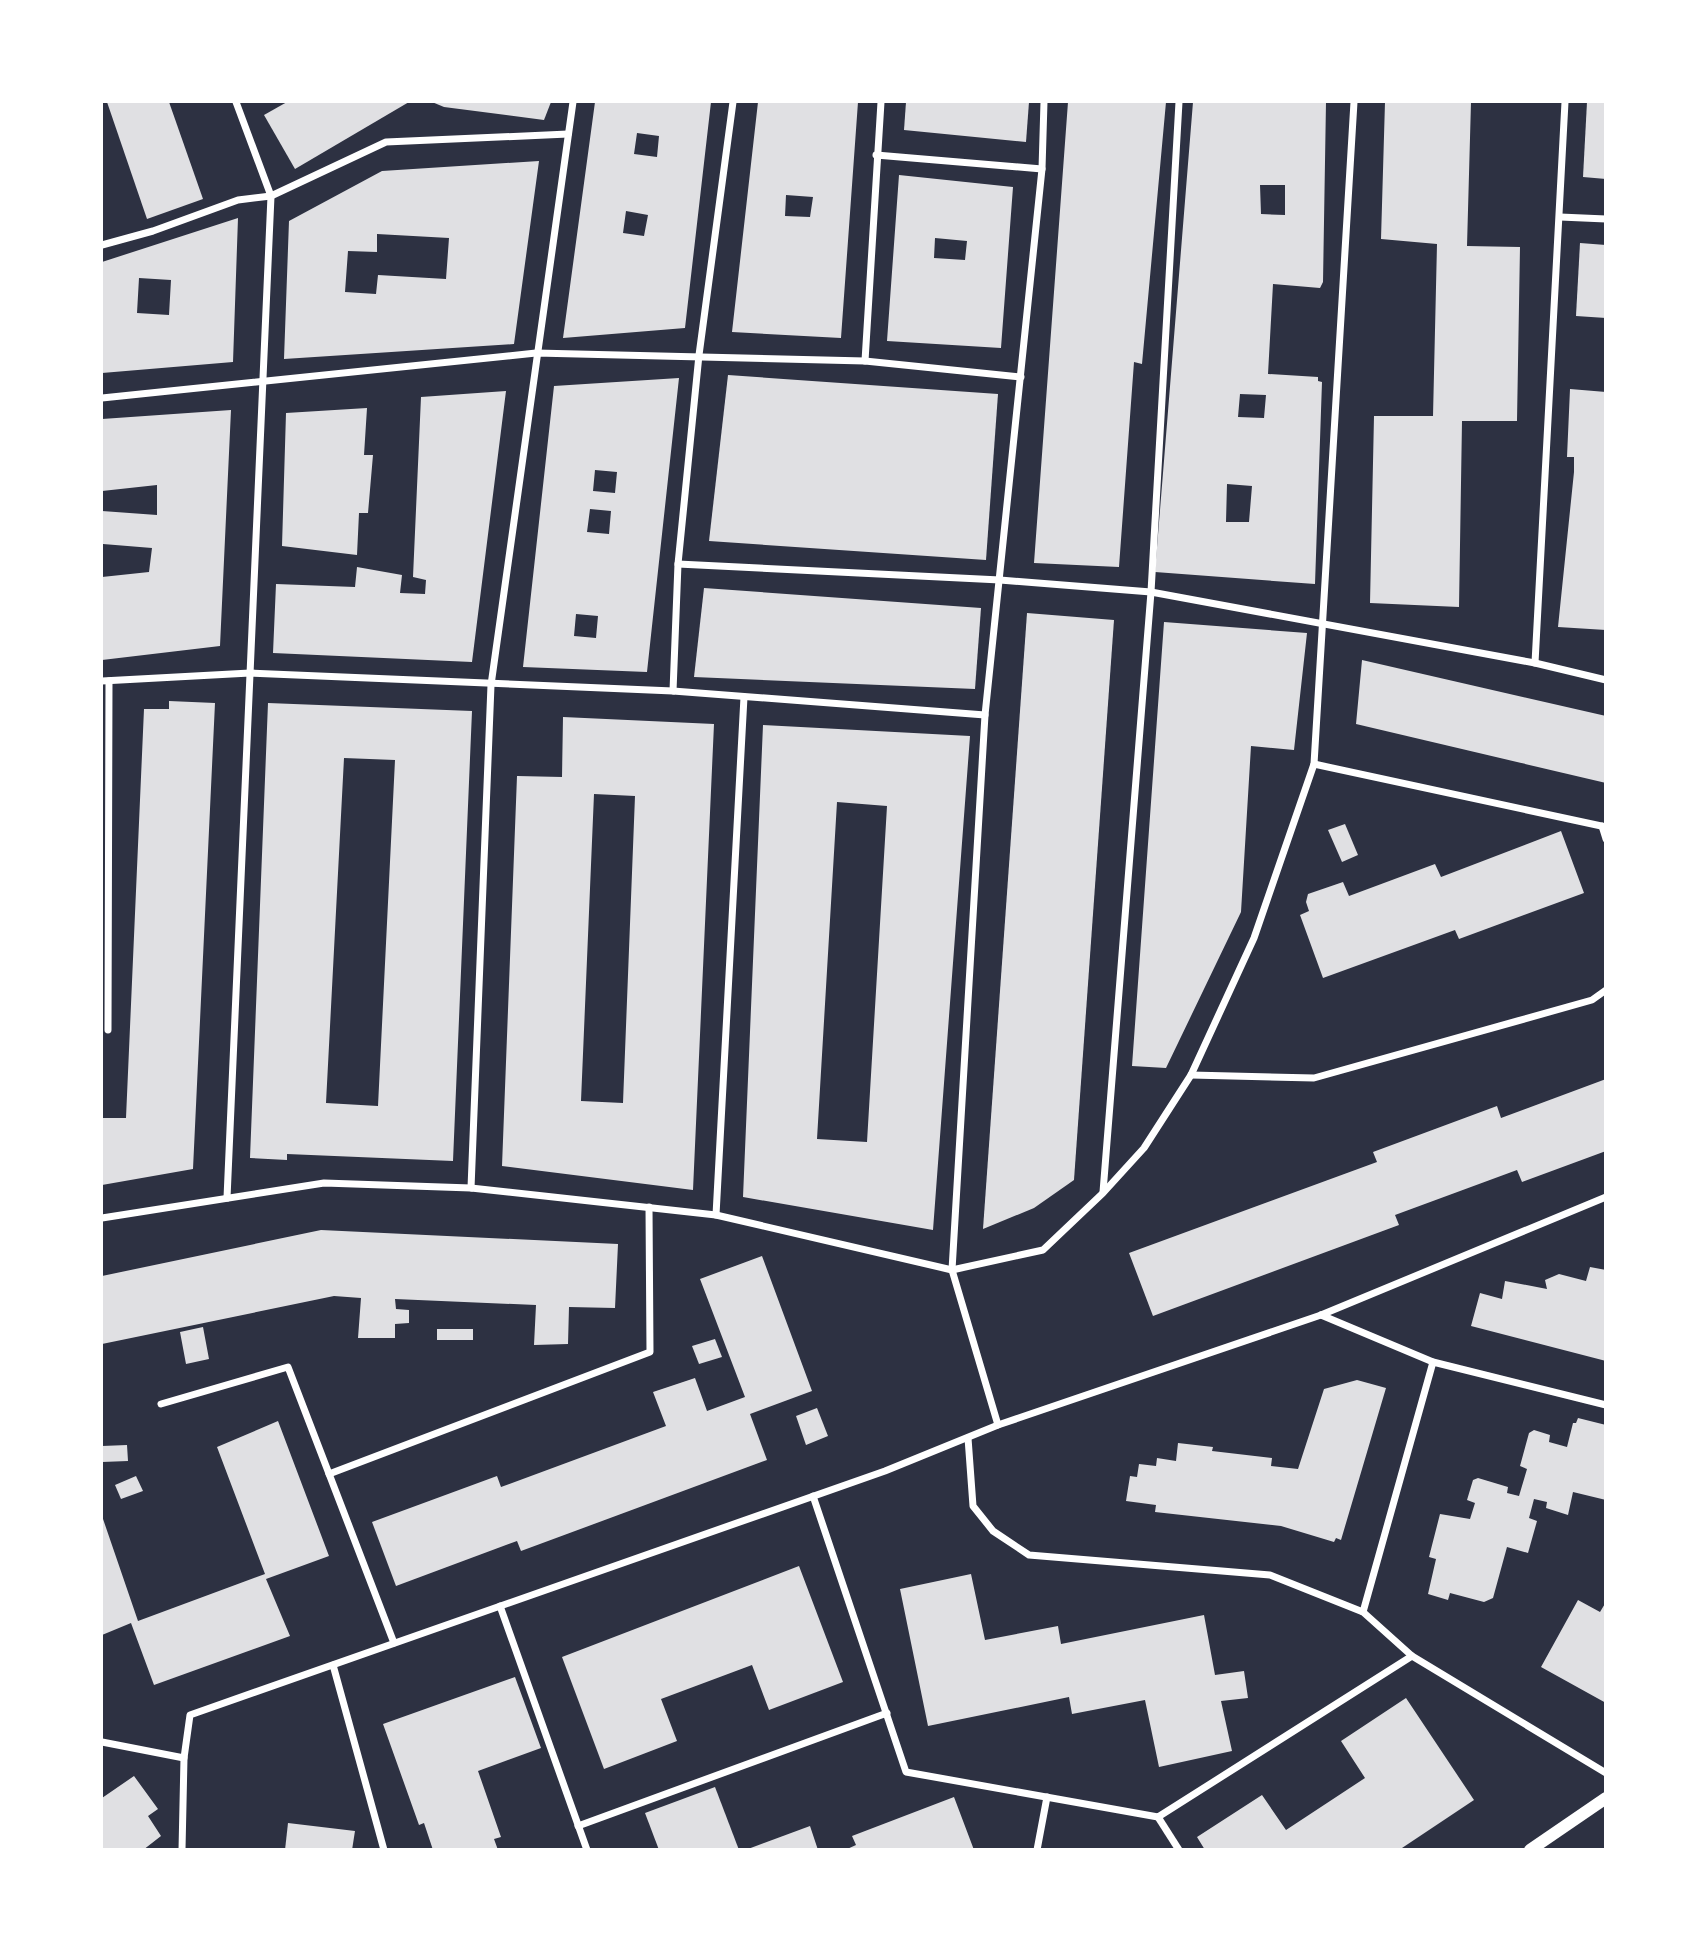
<svg xmlns="http://www.w3.org/2000/svg" width="1707" height="1951" font-family="'Alegreya Sans',sans-serif">
	<rect width="100%" height="100%" fill="#2d3142"/>
	<!-- building -->
	<g fill="#e0e0e3" fill-rule="evenodd">
		<path d="M 107,102 L 169,102 L 203,199 L 147,219 Z"/>
		<path d="M 287,102 L 409,102 L 295,169 L 264,115 Z"/>
		<path d="M 432,102 L 551,102 L 544,120 L 444,107 Z"/>
		<path d="M 595,102 L 711,102 L 685,328 L 563,338 ZM 637,133 L 659,136 L 657,157 L 634,154 ZM 626,211 L 648,215 L 644,236 L 623,233 Z"/>
		<path d="M 758,102 L 858,102 L 841,338 L 732,332 ZM 786,195 L 813,197 L 810,217 L 785,216 Z"/>
		<path d="M 906,102 L 1029,102 L 1026,142 L 904,130 Z"/>
		<path d="M 1068,102 L 1166,102 L 1142,364 L 1134,362 L 1119,567 L 1034,563 Z"/>
		<path d="M 1193,102 L 1326,102 L 1323,282 L 1320,288 L 1273,284 L 1268,374 L 1318,377 L 1318,381 L 1322,382 L 1315,584 L 1155,572 ZM 1260,185 L 1285,185 L 1285,215 L 1261,214 ZM 1240,394 L 1266,395 L 1264,418 L 1238,417 ZM 1227,484 L 1252,486 L 1249,522 L 1226,522 Z"/>
		<path d="M 1385,102 L 1471,102 L 1467,246 L 1520,247 L 1517,421 L 1462,421 L 1459,607 L 1370,603 L 1374,416 L 1433,416 L 1437,244 L 1381,239 Z"/>
		<path d="M 1587,102 L 1606,102 L 1606,179 L 1583,177 Z"/>
		<path d="M 539,161 L 514,344 L 284,359 L 289,221 L 382,171 ZM 377,234 L 449,238 L 446,279 L 378,275 L 376,294 L 345,292 L 348,251 L 377,252 Z"/>
		<path d="M 899,175 L 1013,187 L 1001,348 L 887,341 ZM 935,238 L 967,241 L 965,260 L 934,258 Z"/>
		<path d="M 238,218 L 233,362 L 102,373 L 102,262 ZM 139,278 L 171,280 L 169,315 L 137,313 Z"/>
		<path d="M 1580,243 L 1606,245 L 1606,318 L 1576,316 Z"/>
		<path d="M 728,375 L 998,394 L 986,560 L 709,541 Z"/>
		<path d="M 679,378 L 647,672 L 523,667 L 554,386 ZM 595,470 L 617,472 L 615,493 L 593,491 ZM 590,509 L 611,511 L 609,534 L 587,532 ZM 576,614 L 598,616 L 596,638 L 574,636 Z"/>
		<path d="M 1570,389 L 1606,392 L 1606,630 L 1558,627 L 1574,472 L 1574,457 L 1567,457 Z"/>
		<path d="M 506,391 L 472,662 L 273,653 L 276,584 L 355,587 L 357,567 L 402,575 L 400,593 L 425,594 L 426,580 L 413,577 L 421,397 Z"/>
		<path d="M 367,408 L 364,455 L 373,455 L 368,513 L 359,513 L 357,555 L 282,546 L 286,413 Z"/>
		<path d="M 231,410 L 220,646 L 102,660 L 102,577 L 149,572 L 152,548 L 103,544 L 102,511 L 157,515 L 157,485 L 102,491 L 102,419 Z"/>
		<path d="M 704,588 L 981,608 L 975,689 L 694,677 Z"/>
		<path d="M 1027,613 L 1114,620 L 1074,1180 L 1034,1208 L 983,1229 Z"/>
		<path d="M 1164,622 L 1307,633 L 1294,750 L 1251,746 L 1241,912 L 1166,1068 L 1132,1066 Z"/>
		<path d="M 1362,660 L 1606,716 L 1606,783 L 1356,724 Z"/>
		<path d="M 169,701 L 215,703 L 193,1169 L 102,1185 L 102,1118 L 126,1118 L 144,709 L 169,709 Z"/>
		<path d="M 268,703 L 472,711 L 453,1161 L 287,1154 L 287,1160 L 250,1158 ZM 344,758 L 395,760 L 378,1106 L 326,1103 Z"/>
		<path d="M 563,717 L 714,724 L 693,1190 L 502,1166 L 517,776 L 562,777 ZM 594,794 L 635,796 L 623,1103 L 581,1101 Z"/>
		<path d="M 763,725 L 970,736 L 933,1230 L 743,1197 ZM 837,802 L 887,806 L 867,1142 L 817,1139 Z"/>
		<path d="M 1345,824 L 1358,855 L 1342,862 L 1328,830 Z"/>
		<path d="M 1561,831 L 1584,893 L 1459,939 L 1455,930 L 1323,978 L 1300,915 L 1309,911 L 1306,902 L 1308,894 L 1343,882 L 1349,896 L 1435,864 L 1441,877 Z"/>
		<path d="M 1606,1079 L 1606,1151 L 1522,1182 L 1517,1170 L 1395,1215 L 1399,1225 L 1153,1316 L 1129,1253 L 1377,1162 L 1373,1152 L 1497,1106 L 1501,1118 Z"/>
		<path d="M 321,1230 L 618,1244 L 615,1308 L 569,1307 L 568,1344 L 534,1345 L 536,1305 L 395,1299 L 396,1309 L 409,1310 L 409,1323 L 395,1324 L 395,1338 L 358,1338 L 361,1298 L 334,1296 L 102,1344 L 102,1276 Z"/>
		<path d="M 762,1256 L 812,1391 L 750,1414 L 767,1460 L 521,1551 L 517,1541 L 396,1586 L 372,1522 L 497,1476 L 501,1487 L 666,1426 L 653,1392 L 695,1378 L 707,1411 L 745,1397 L 700,1279 Z"/>
		<path d="M 1590,1267 L 1606,1270 L 1606,1361 L 1471,1326 L 1480,1293 L 1502,1299 L 1505,1281 L 1547,1289 L 1545,1280 L 1559,1274 L 1586,1281 Z"/>
		<path d="M 203,1327 L 209,1359 L 186,1364 L 180,1332 Z"/>
		<rect x="437" y="1329" width="36" height="11"/>
		<path d="M 715,1339 L 722,1357 L 699,1364 L 692,1346 Z"/>
		<path d="M 1357,1380 L 1386,1388 L 1341,1540 L 1336,1538 L 1334,1542 L 1281,1526 L 1155,1512 L 1156,1505 L 1126,1501 L 1130,1476 L 1137,1477 L 1139,1464 L 1156,1466 L 1157,1458 L 1176,1461 L 1178,1443 L 1213,1447 L 1212,1451 L 1272,1458 L 1271,1466 L 1298,1469 L 1324,1389 Z"/>
		<path d="M 817,1408 L 828,1436 L 806,1445 L 796,1416 Z"/>
		<path d="M 1578,1418 L 1606,1425 L 1606,1500 L 1573,1492 L 1568,1515 L 1546,1508 L 1547,1502 L 1534,1499 L 1529,1518 L 1537,1521 L 1528,1553 L 1507,1547 L 1493,1598 L 1484,1602 L 1450,1593 L 1448,1600 L 1428,1594 L 1436,1559 L 1429,1557 L 1440,1514 L 1470,1519 L 1475,1503 L 1467,1500 L 1473,1480 L 1478,1478 L 1508,1487 L 1507,1493 L 1519,1496 L 1527,1469 L 1520,1466 L 1529,1433 L 1534,1430 L 1550,1435 L 1549,1442 L 1567,1447 L 1573,1423 L 1576,1423 Z"/>
		<path d="M 278,1421 L 329,1556 L 266,1579 L 290,1636 L 154,1685 L 131,1623 L 102,1635 L 102,1516 L 138,1621 L 265,1574 L 217,1447 Z"/>
		<path d="M 127,1445 L 128,1461 L 102,1462 L 102,1446 Z"/>
		<path d="M 136,1476 L 143,1491 L 121,1499 L 115,1485 Z"/>
		<path d="M 799,1566 L 843,1682 L 769,1710 L 752,1665 L 661,1699 L 677,1741 L 604,1769 L 562,1657 Z"/>
		<path d="M 971,1574 L 985,1640 L 1058,1626 L 1061,1644 L 1204,1615 L 1215,1675 L 1244,1671 L 1248,1698 L 1221,1701 L 1232,1751 L 1159,1767 L 1145,1700 L 1072,1714 L 1069,1697 L 928,1726 L 900,1589 Z"/>
		<path d="M 1578,1600 L 1600,1612 L 1606,1602 L 1606,1703 L 1541,1667 Z"/>
		<path d="M 515,1677 L 541,1748 L 478,1771 L 501,1837 L 494,1839 L 498,1850 L 433,1850 L 424,1823 L 419,1825 L 383,1724 Z"/>
		<path d="M 1406,1698 L 1474,1800 L 1399,1850 L 1205,1850 L 1197,1837 L 1262,1795 L 1286,1830 L 1365,1778 L 1341,1741 Z"/>
		<path d="M 134,1776 L 158,1809 L 148,1816 L 161,1836 L 143,1850 L 102,1850 L 102,1798 Z"/>
		<path d="M 715,1787 L 739,1850 L 659,1850 L 645,1813 Z"/>
		<path d="M 954,1797 L 974,1850 L 845,1850 L 856,1845 L 852,1836 Z"/>
		<path d="M 288,1823 L 355,1831 L 352,1850 L 285,1850 Z"/>
		<path d="M 810,1826 L 818,1850 L 748,1850 L 748,1849 Z"/>
	</g>
	<g fill="none" stroke-linecap="round" stroke-linejoin="round">
		<!-- minor -->
		<g stroke="#fff" stroke-width="7">
			<path d="M 876,155 L 1042,169"/>
			<path d="M 1560,217 L 1606,219"/>
			<path d="M 102,245 L 153,231 L 238,200 L 271,196 L 386,142 L 568,134"/>
			<path d="M 865,361 L 881,102"/>
			<path d="M 102,398 L 536,353 L 865,361 L 1021,377"/>
			<path d="M 678,564 L 1000,580 L 1151,592 L 1535,663 L 1606,680"/>
			<path d="M 1535,663 L 1565,102"/>
			<path d="M 102,681 L 250,673 L 673,691 L 985,715"/>
			<path d="M 673,691 L 678,564 L 699,355 L 733,102"/>
			<path d="M 1314,764 L 1606,827"/>
			<path d="M 1602,826 L 1606,839"/>
			<path d="M 108,1030 L 109,681"/>
			<path d="M 1191,1075 L 1314,1078 L 1592,1000 L 1606,990"/>
			<path d="M 471,1188 L 491,685 L 573,102"/>
			<path d="M 1103,1192 L 1151,592 L 1179,102"/>
			<path d="M 227,1198 L 271,196 L 236,102"/>
			<path d="M 716,1215 L 744,697"/>
			<path d="M 102,1218 L 324,1183 L 471,1188 L 716,1215 L 952,1270 L 1043,1250 L 1103,1193 L 1144,1148 L 1191,1075 L 1254,938 L 1314,764 L 1354,102"/>
			<path d="M 1321,1315 L 1433,1362 L 1606,1405"/>
			<path d="M 161,1404 L 288,1367 L 394,1643"/>
			<path d="M 998,1425 L 952,1270 L 985,715 L 1042,169 L 1044,102"/>
			<path d="M 968,1438 L 973,1506 L 993,1531 L 1029,1555 L 1270,1575 L 1363,1612 L 1412,1656 L 1606,1773"/>
			<path d="M 329,1474 L 650,1352 L 649,1207"/>
			<path d="M 813,1496 L 906,1772 L 1158,1817 L 1412,1656"/>
			<path d="M 500,1606 L 587,1850"/>
			<path d="M 1363,1612 L 1433,1362"/>
			<path d="M 333,1665 L 384,1850"/>
			<path d="M 102,1742 L 184,1758"/>
			<path d="M 1158,1817 L 1179,1850"/>
			<path d="M 578,1826 L 887,1713"/>
			<path d="M 182,1850 L 184,1758 L 190,1715 L 885,1471 L 998,1425 L 1321,1315 L 1606,1197"/>
			<path d="M 1037,1850 L 1047,1797"/>
		</g>
		<!-- tertiary -->
		<path stroke="#fff" stroke-width="12" d="M 1530,1850 L 1606,1798"/>
	</g>
	<!-- border -->
	<rect width="1707" height="1951" fill="none" stroke="#ffffff" stroke-width="206"/>
</svg>
